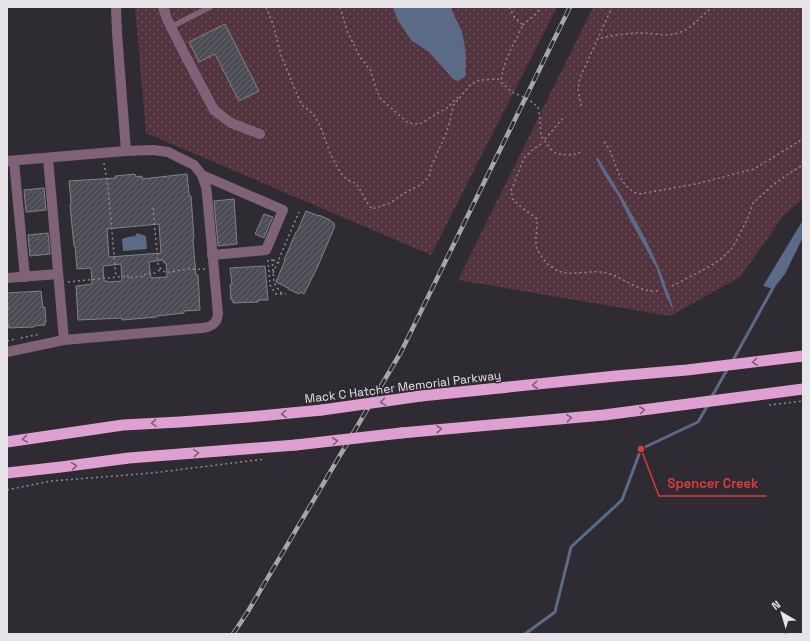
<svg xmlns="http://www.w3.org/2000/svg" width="810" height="641" font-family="'Space Grotesk',sans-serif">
	<defs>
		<pattern id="grass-dots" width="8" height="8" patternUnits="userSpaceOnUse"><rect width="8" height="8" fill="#53343e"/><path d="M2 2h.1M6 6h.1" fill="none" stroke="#6c515a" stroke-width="1.8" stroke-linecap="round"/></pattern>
		<pattern id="building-hatch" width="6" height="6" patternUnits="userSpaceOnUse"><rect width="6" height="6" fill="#4c4c54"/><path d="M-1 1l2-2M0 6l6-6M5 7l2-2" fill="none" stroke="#66666d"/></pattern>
	</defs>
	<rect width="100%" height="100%" fill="#2f2b32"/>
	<!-- grass -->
	<g fill="url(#grass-dots)">
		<path d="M 135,7 L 557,7 L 431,255 L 146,133 Z"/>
		<path d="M 593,7 L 803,7 L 803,199 L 784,215 L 740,277 L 670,316 L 458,280 Z"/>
	</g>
	<!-- water -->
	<g fill="#5b6a86">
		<path d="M 393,7 L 451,7 C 453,14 457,21 460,27 C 466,44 467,60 465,77 L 458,81 L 453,79 L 429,52 L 412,41 L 409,37 L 397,19 Z"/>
		<path d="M 598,158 C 623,198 649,239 665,284 C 668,293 672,301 673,310 L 666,296 L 656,267 L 628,216 L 619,197 L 605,176 L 596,159 Z"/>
		<path d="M 803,220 L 803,237 L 785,274 L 773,289 L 763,286 Z"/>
		<path d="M 137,233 L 146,236 L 147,249 L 123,251 L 122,239 L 128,237 L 135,236 Z"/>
	</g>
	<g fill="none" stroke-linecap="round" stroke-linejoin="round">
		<!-- stream -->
		<g stroke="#5b6a86" stroke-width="3">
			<path d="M 732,362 L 774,286"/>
			<path d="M 711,398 L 728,368"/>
			<path d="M 525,634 L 555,612 L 571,547 L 622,500 L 641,449 L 698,422 L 708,405"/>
		</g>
	</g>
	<!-- building -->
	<g fill="url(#building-hatch)" stroke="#81818b" fill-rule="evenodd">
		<path d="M 225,24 L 259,91 L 239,101 L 215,54 L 199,62 L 189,42 Z"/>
		<path d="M 135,174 L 136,177 L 142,176 L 142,179 L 187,174 L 189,194 L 190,197 L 191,196 L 194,238 L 193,238 L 193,241 L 196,275 L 198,275 L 200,310 L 184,311 L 184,313 L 157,316 L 157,317 L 122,320 L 122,318 L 78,320 L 76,286 L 92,284 L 91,268 L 77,269 L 75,246 L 74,246 L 71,216 L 70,205 L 71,204 L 71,202 L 69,181 L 116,178 L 115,176 ZM 159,224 L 161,253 L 109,257 L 107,229 ZM 163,260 L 164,263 L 166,263 L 167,277 L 151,278 L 149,262 ZM 121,264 L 122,281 L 107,282 L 107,281 L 104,281 L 103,266 Z"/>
		<path d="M 44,188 L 46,210 L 26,212 L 24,190 Z"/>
		<path d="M 234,199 L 237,244 L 218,246 L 214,201 Z"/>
		<path d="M 306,211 L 319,216 L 319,215 L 330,220 L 330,221 L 334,223 L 334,225 L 335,226 L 317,268 L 304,294 L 300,292 L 299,294 L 288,289 L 288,288 L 276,282 L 285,260 L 284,260 L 296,232 L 297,232 Z"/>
		<path d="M 264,214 L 273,217 L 264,238 L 255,234 Z"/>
		<path d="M 48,233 L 50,254 L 30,256 L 28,235 Z"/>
		<path d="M 265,266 L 268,300 L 258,300 L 258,302 L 233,303 L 233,300 L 231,300 L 230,285 L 232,285 L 230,268 Z"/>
		<path d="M 41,291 L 43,308 L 45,307 L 46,322 L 45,322 L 45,325 L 34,326 L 34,327 L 9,328 L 7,320 L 7,310 L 8,310 L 7,293 Z"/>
	</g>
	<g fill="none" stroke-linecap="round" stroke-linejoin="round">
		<!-- path -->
		<g stroke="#8c898e" stroke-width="1.5" stroke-dasharray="2 3" stroke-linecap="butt">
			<path d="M 266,7 L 273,24 L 281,55 L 301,104 L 313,114 L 316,119 L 320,125 L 330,153 L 339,170 L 343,176 L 348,180 L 353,182 L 358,186 L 366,201 L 372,209 L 390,203 L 408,191 L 420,185 L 427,179 L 430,174 L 431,167 L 435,158 L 446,134 L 450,121 L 453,106 L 471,84 L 480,80 L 501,79"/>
			<path d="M 340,7 L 347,31 L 360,57 L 371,71 L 376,89 L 381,99 L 407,122 L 413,124 L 420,124 L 448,107 L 458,97"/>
			<path d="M 509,7 L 515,18 L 523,25 C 514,44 503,61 501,82 L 512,92 L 528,99 L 538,107 L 540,119 L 541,136 L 551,149 L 557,154 L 572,155 L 581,152"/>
			<path d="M 523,25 L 536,14 L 542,7"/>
			<path d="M 601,38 C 614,35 628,33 641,33 C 653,33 665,37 678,33 C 691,29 702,16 712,7"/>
			<path d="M 581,106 L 578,88 L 580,78 L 612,7"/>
			<path d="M 545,139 L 563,118"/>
			<path d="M 604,142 C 619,159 614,185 639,194 L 696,184 L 754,169 L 803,139"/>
			<path d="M 541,144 L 532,150 L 524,158 L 511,191 L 513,199 L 520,206 L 537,219 C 538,228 534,240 537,249 C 540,255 545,262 550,266 C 553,267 555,270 558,271 C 574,277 593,268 610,274 C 625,279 641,293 658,291"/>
			<path d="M 104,163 L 108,187 L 116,277"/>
			<path d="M 153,208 L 158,263 C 162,277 171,271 182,270 C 189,268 198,270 205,269"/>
			<path d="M 272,259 L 274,283 L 276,286 L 282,294"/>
			<path d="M 268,260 L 270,285 L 276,294 L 286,294"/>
			<path d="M 273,260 L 282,264"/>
			<path d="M 273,273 L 299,212"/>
			<path d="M 68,282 L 128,276 L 128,278 L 145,276 L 145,274 L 155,273 L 161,269"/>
			<path d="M 672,286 L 707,268 L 722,258 L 733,247 L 748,218 L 753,203 L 772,186 L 788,174 L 803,165"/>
			<path d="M 21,338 L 40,334"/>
			<path d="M 7,341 L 15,339"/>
			<path d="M 769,405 L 803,401"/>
			<path d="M 7,490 L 51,481 L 152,473 L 265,459"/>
		</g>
		<!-- service -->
		<path stroke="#7f6277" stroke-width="5.5" d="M 171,27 L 210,7"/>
		<!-- minor -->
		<g stroke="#7f6277" stroke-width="10">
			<path d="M 163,7 L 167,19 L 185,55 L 214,110 L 231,123 L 260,134"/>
			<path d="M 126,151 L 153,150 L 168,152 L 194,165 L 202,175 L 283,210 L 266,250 L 212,255"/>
			<path d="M 48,158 L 64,340"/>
			<path d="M 7,161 L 126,151 L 117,33 L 116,7"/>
			<path d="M 14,161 L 25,277"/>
			<path d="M 7,278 L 58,274"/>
			<path d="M 7,352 L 64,340 L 202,328 C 211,327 217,324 218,314 L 207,194 L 206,187 L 202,175"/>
		</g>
		<!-- trunk -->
		<g stroke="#e09fd1" stroke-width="11">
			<path d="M 421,396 L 616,376 L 687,370 L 803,356"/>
			<path d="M 401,433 L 604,415 L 803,389"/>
			<path d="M 7,442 L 123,425 L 180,422 L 248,417 L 322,410"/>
			<path d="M 7,473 L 61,467 L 129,458 L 296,445"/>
		</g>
		<!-- rail casing -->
		<g stroke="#a9a6ab" stroke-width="4.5">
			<path id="rail" d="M 233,634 L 247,613 L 401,352 L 570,7"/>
		</g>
		<!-- rail -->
		<use href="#rail" stroke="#2f2b32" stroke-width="3" stroke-dasharray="9" stroke-linecap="butt"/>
		<!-- trunk-bridge -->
		<g stroke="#e09fd1" stroke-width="11">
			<path d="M 322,410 L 421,396"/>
			<path d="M 296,445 L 401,433"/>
		</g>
	</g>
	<!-- one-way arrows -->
	<defs><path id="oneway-chevron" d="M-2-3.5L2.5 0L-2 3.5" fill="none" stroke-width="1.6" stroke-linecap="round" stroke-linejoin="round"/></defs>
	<g stroke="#7f5f7a">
		<use href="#oneway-chevron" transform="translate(755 362) rotate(173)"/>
		<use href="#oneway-chevron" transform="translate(535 385) rotate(174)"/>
		<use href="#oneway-chevron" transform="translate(383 402) rotate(172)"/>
		<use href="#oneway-chevron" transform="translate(642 410) rotate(-7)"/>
		<use href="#oneway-chevron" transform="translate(284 414) rotate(175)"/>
		<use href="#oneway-chevron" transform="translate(569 418) rotate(-5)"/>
		<use href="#oneway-chevron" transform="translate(154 423) rotate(177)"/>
		<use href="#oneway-chevron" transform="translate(439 429) rotate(-5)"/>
		<use href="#oneway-chevron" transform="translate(25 439) rotate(172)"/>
		<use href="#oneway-chevron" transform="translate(335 441) rotate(-7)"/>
		<use href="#oneway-chevron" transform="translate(196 453) rotate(-4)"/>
		<use href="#oneway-chevron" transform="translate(74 466) rotate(-8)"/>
	</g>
	<g text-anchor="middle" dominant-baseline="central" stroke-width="3" stroke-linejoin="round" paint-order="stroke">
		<!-- street labels -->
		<g font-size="12" fill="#e6e4e8" stroke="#2f2b32">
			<text transform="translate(403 387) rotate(-7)">Mack C Hatcher Memorial Parkway</text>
		</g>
	</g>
	<!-- callouts -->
	<path fill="none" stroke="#d83b3b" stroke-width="1.5" d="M641 449L659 496H766"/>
	<circle fill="#d83b3b" stroke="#2f2b32" stroke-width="1.5" cx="641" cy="449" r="4"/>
	<g font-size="13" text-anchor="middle" font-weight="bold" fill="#d83b3b" stroke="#2f2b32" stroke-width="3" stroke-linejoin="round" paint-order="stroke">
		<text x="713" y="488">Spencer Creek</text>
	</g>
	<!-- border -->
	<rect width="810" height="641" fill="none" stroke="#e6e4e8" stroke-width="16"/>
	<!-- north arrow -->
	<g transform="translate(782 613) rotate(322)" stroke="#2f2b32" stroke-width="3" paint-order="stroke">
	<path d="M0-3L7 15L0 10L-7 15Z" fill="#e6e4e8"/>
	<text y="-6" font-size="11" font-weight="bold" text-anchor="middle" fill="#e6e4e8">N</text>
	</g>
</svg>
